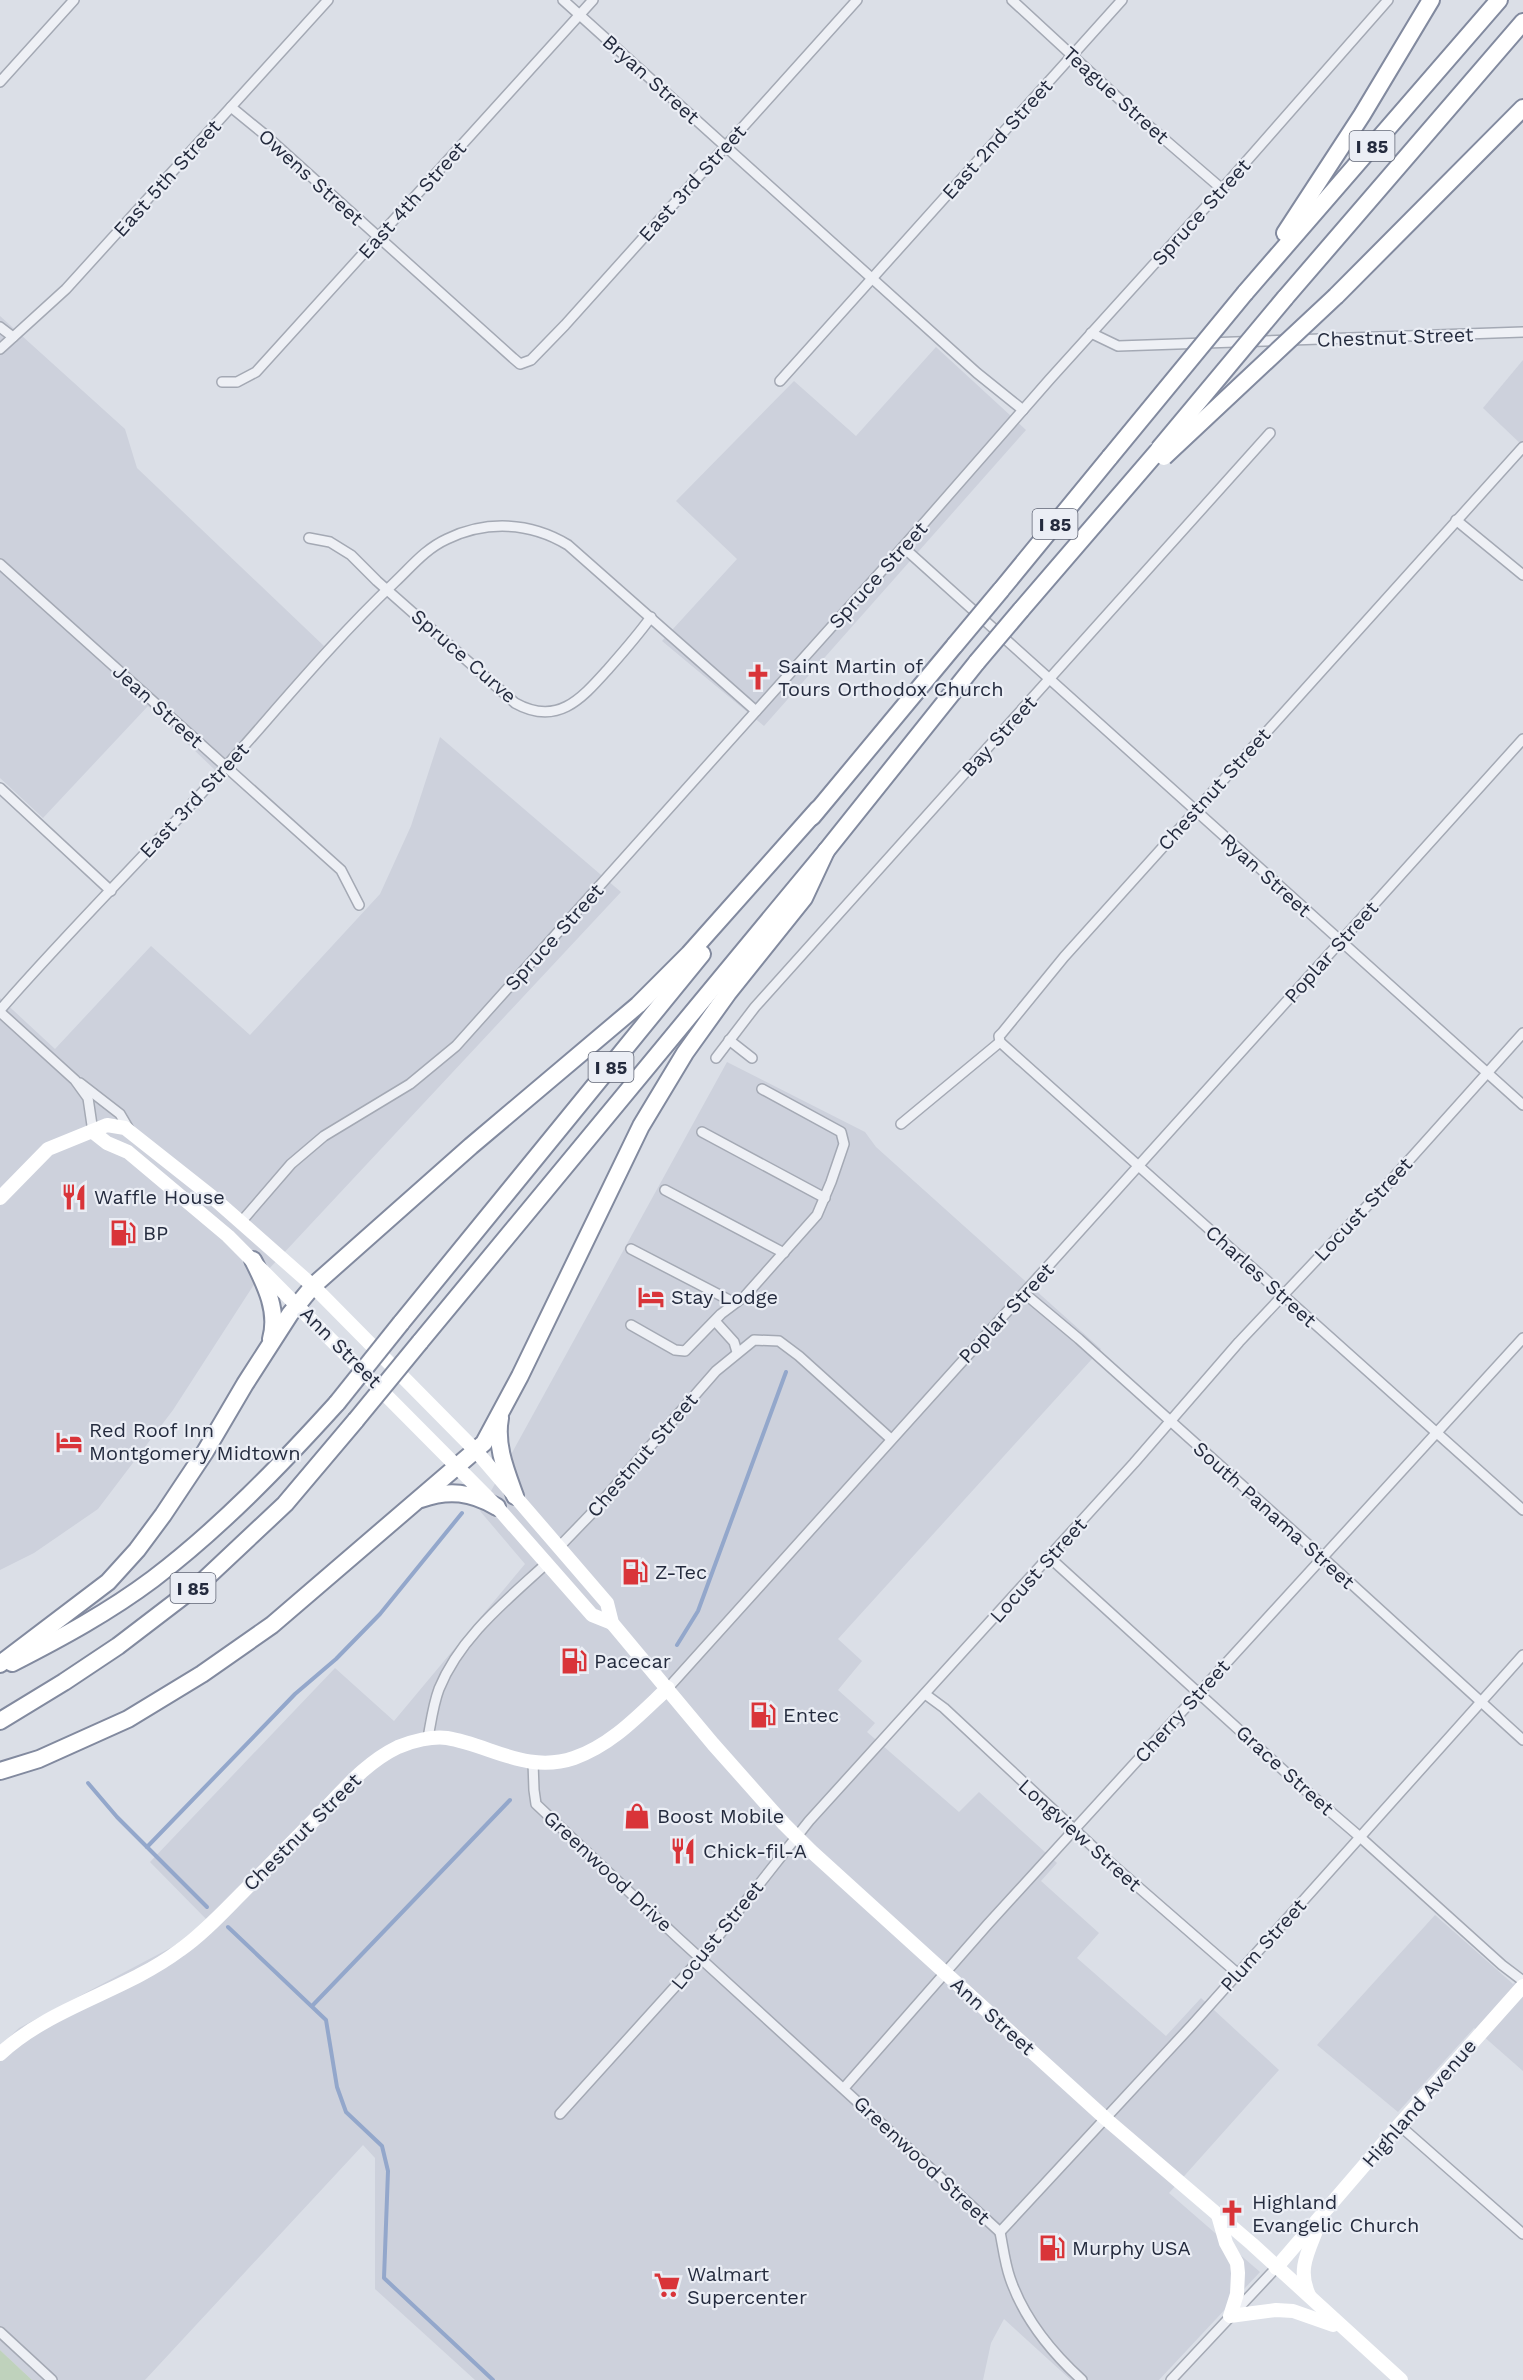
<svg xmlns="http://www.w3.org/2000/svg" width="1523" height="2380" font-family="'Work Sans',sans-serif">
	<rect width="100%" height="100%" fill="#dbdfe7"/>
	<!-- built -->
	<g fill="#cdd1dc">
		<path d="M 0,316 L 125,429 L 137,468 L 324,646 L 215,770 L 148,706 L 43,818 L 0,778 Z"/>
		<path d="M 936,347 L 1026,430 L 764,726 L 662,641 L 737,559 L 676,501 L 794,381 L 856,436 Z"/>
		<path d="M 1523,360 L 1523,446 L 1483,408 Z"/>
		<path d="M 440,737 L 621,892 L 253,1286 L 173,1410 L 98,1509 L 34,1553 L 0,1570 L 0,998 L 55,1049 L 151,946 L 250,1035 L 380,894 L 411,826 Z"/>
		<path d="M 727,1062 L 865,1132 L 876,1147 L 1101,1349 L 838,1639 L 862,1661 L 838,1690 L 875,1723 L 867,1732 L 959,1812 L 979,1792 L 1057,1863 L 1041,1881 L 1099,1933 L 1077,1958 L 1166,2036 L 1201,1998 L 1279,2070 L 1169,2193 L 1260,2272 L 1159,2380 L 1071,2380 L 1004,2319 L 991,2343 L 983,2380 L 475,2380 L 375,2289 L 375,2158 L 363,2145 L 145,2380 L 32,2380 L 0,2350 L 0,2046 L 19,2028 L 174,1946 L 207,1920 L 150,1862 L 335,1668 L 394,1721 L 525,1564 L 480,1511 Z"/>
		<path d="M 1435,1915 L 1513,1984 L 1523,1974 L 1523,2071 L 1474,2028 L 1398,2112 L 1317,2045 Z"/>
	</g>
	<!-- green -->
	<path fill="#bfd2bc" d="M 0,2350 L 32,2380 L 0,2380 Z"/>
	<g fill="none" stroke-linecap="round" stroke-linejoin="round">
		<!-- stream -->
		<g stroke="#93a7cb" stroke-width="4">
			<path d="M 677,1645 L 698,1611 L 786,1372"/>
			<path d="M 88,1783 L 117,1817 L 207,1907"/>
			<path d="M 147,1847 L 295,1694 L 336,1659 L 380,1614 L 462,1513"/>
			<path d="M 228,1927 L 326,2020 L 337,2087 L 346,2112 L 382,2146 L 388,2171 L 384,2278 L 493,2380"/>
			<path d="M 313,2005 L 510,1800"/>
		</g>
		<!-- street casing -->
		<g stroke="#a4a9b4" stroke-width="12">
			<g id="street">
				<path d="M 563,0 L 977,373 L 1023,410"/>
				<path d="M 1012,0 L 1142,120 L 1222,189"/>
				<path d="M 0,82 L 74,0"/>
				<path d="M 231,107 L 264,134 L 513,358 L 520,364 L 531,360 L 565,325 L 857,0"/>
				<path d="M 0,327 L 13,337"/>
				<path d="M 1091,333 L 1118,346 L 1523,332"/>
				<path d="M 0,349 L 66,289 L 328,0"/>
				<path d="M 780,381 L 1122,0"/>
				<path d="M 222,382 L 237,382 L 256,372 L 593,0"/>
				<path d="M 1456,520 L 1523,575"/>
				<path d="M 309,538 L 330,542 L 351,555 L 377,581 L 515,703 C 558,727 582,698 609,668 C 624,651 638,635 651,617"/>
				<path d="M 903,547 L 1523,1105"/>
				<path d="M 0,564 L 341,870 L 359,905"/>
				<path d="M 0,788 L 111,891"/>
				<path d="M 0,1010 C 73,926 154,847 229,763 C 283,702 335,639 395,582 C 411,567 425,549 447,539 C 487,520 530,522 568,545 L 756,711"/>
				<path d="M 0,1012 L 75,1080 L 88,1098 L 93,1132"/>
				<path d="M 729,1040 L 752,1058"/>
				<path d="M 1000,1042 L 1523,1510"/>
				<path d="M 716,1058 L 755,1007 L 1270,433"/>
				<path d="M 80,1083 L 120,1114 L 130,1131"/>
				<path d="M 901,1124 L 1000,1042 L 999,1036 L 1002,1033 L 1064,957 L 1523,447"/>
				<path d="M 702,1132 L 825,1198"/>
				<path d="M 665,1190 L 784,1253"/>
				<path d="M 241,1222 L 291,1164 L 324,1136 L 410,1084 L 456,1046 L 903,547 L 1050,379 L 1222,189 L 1388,0"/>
				<path d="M 631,1249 L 735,1303"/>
				<path d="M 1024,1293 L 1079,1339 L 1322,1557 L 1523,1740"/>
				<path d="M 715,1321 L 734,1342 L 737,1352"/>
				<path d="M 631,1325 L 675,1350 L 685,1351 L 721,1314 L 745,1296 L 817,1215 L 831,1182 L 844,1144 L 841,1132 L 762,1089"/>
				<path d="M 559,1547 L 590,1515 L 716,1371 L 754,1340 L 779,1341 L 799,1356 L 891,1439"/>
				<path d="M 1049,1557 L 1303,1788 L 1360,1837 L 1502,1965 L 1523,1981"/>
				<path d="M 668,1688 L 1523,739"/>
				<path d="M 925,1694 L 944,1708 L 1106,1859 L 1237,1973"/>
				<path d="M 428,1738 C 431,1722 433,1705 439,1689 C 460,1637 507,1600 547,1563"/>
				<path d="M 533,1762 L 534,1790 L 536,1804 L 677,1937 L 1000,2232"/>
				<path d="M 844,2088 L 988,1924 L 1523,1338"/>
				<path d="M 560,2114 L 701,1958 L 809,1821 L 1134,1463 L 1239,1342 L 1385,1187 L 1523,1033"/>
				<path d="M 1399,2125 L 1523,2234"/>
				<path d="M 1000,2232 L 1192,2025 L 1523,1655"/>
				<path d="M 1000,2232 C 1003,2247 1005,2264 1010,2278 C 1024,2319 1050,2351 1082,2380"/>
				<path d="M 0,2332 L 52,2380"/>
				<path d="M 1171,2380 L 1276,2268"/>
			</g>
		</g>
		<!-- highway casing -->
		<g stroke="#828a9f" stroke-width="20">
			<g id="highway">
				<path d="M 1285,233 L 1362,115 L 1431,0"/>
				<path d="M 1245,293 L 1499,0"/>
				<path d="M 1336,296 L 1523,108"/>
				<path d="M 1285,298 L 1523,22"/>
				<path d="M 1001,590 L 1110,457"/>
				<path d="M 1021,610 L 1157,452"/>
				<path d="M 812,817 L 955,645"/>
				<path d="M 253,1260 C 265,1284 279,1311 271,1339"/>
				<path d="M 401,1323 L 702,954"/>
				<path d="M 420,1342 L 826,851 L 977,662"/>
				<path d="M 500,1418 C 495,1445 506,1471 515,1496"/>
				<path d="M 421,1499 C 449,1489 471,1492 497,1507"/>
				<path d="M 12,1663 C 61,1638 109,1612 153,1579 C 220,1528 280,1466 337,1403"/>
				<path d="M 0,1664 L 108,1582 L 137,1550 L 163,1515 L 205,1452 L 245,1384 L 290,1314 L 313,1286 L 471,1146 L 638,1005 L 689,954 L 818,809"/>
				<path d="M 0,1721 L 64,1682 L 118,1646 L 203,1581 L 285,1504 L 356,1420"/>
				<path d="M 0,1771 L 39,1759 L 128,1719 L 202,1674 L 272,1625 L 484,1443 L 520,1376 L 641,1126 L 685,1053 L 728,993 L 804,898 L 826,851"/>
			</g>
		</g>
		<!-- street -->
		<use href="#street" stroke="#eef0f5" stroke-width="9"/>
		<!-- secondary -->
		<g stroke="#fff" stroke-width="14">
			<path d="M 93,1132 L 107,1143 L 128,1152 L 228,1236 L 497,1507 L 592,1615 L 612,1623"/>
			<path d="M 0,1198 L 48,1149 L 107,1125 L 125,1128 L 211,1196 L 313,1286 L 476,1451 L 607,1603 L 612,1623 L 713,1744 L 784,1824 L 811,1851 L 1106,2119 L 1252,2244 L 1401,2380"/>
			<path d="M 0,2054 C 52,2006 124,1992 180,1950 C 203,1934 223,1912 243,1892 C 270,1865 296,1838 323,1811 C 346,1787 367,1762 398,1747 C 412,1741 432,1736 447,1738 C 490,1745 527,1774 574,1758 C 612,1745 640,1714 668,1688"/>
			<path d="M 1218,2215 L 1226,2243 L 1237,2263 L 1238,2273 L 1237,2294 L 1230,2316 L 1276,2310 L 1293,2311 L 1333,2325"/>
			<path d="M 1276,2268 L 1399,2125 L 1523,1986"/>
			<path d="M 1309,2295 C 1296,2268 1310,2249 1319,2223"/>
		</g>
		<!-- highway -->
		<use href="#highway" stroke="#fff" stroke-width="16"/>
		<!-- highway-bridge casing -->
		<g stroke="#828a9f" stroke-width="20" stroke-linecap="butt">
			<g id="highway-bridge">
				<path d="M 1159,449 L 1285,298"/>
				<path d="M 1110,457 L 1245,293"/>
				<path d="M 1164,457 L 1336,296"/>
				<path d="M 955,645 L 1001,590"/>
				<path d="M 977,662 L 1021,610"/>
				<path d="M 337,1403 L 401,1323"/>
				<path d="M 356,1420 L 420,1342"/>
			</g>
		</g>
		<!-- highway-bridge -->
		<use href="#highway-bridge" stroke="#fff" stroke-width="16"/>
	</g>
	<!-- icons -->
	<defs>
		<g id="church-bare" transform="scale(2.07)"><path d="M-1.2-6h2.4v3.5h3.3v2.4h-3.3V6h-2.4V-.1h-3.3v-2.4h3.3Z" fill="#d93439" stroke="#ebeef5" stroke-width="2.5" paint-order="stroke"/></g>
		<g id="restaurant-bare" transform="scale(2.07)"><path d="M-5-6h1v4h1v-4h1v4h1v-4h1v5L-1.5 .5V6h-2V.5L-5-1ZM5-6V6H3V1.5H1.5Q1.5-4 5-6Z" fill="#d93439" stroke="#ebeef5" stroke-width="2.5" paint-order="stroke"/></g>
		<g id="fuel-bare" transform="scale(2.07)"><path d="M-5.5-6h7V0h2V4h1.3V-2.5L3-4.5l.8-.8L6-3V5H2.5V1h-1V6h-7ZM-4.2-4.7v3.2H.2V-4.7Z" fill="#d93439" stroke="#ebeef5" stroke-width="2.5" paint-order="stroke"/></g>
		<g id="hotel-bare" transform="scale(2.07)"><path d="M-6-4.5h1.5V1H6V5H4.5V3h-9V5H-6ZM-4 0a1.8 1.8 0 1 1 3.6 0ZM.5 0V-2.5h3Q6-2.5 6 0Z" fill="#d93439" stroke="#ebeef5" stroke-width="2.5" paint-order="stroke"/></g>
		<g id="shop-bare" transform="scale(2.07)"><path d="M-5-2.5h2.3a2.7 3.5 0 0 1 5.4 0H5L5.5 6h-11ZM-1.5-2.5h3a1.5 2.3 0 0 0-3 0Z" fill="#d93439" stroke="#ebeef5" stroke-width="2.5" paint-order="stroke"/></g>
		<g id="supermarket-bare" transform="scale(2.07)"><path d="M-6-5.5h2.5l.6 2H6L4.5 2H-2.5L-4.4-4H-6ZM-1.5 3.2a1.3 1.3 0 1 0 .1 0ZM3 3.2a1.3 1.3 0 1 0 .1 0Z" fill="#d93439" stroke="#ebeef5" stroke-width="2.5" paint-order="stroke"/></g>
	</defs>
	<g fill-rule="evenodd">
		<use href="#church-bare" x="758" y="677"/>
		<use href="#restaurant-bare" x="74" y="1197"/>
		<use href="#fuel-bare" x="123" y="1233"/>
		<use href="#hotel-bare" x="651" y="1297"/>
		<use href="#hotel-bare" x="69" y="1442"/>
		<use href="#fuel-bare" x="635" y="1572"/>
		<use href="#fuel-bare" x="574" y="1661"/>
		<use href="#fuel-bare" x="763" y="1715"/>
		<use href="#shop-bare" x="637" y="1816"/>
		<use href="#restaurant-bare" x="683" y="1851"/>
		<use href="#church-bare" x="1232" y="2213"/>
		<use href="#fuel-bare" x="1052" y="2248"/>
		<use href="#supermarket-bare" x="667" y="2285"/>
	</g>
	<g text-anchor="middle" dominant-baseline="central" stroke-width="4.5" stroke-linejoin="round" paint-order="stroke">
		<!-- shield labels -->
		<g fill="#ebeef5" stroke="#606675" stroke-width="1.5">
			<rect x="1349.5" y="131" width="45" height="30" rx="4.5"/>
			<rect x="1032.5" y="509" width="45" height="30" rx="4.5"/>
			<rect x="588.5" y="1052" width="45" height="30" rx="4.5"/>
			<rect x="170.5" y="1573" width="45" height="30" rx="4.5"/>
		</g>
		<g font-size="18" font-weight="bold" fill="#242b3e">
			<text x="1372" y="146">I 85</text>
			<text x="1055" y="524">I 85</text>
			<text x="611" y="1067">I 85</text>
			<text x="193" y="1588">I 85</text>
		</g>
		<!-- street labels -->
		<g font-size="20" fill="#242b3e" stroke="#ebeef5">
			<text transform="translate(651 79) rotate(42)">Bryan Street</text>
			<text transform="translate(1116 95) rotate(42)">Teague Street</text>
			<text transform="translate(997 139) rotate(-48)">East 2nd Street</text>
			<text transform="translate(311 177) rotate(42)">Owens Street</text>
			<text transform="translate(167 178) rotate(-48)">East 5th Street</text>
			<text transform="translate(692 183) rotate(-48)">East 3rd Street</text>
			<text transform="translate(412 200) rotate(-48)">East 4th Street</text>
			<text transform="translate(1201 212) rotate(-48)">Spruce Street</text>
			<text transform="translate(1395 337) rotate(-2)">Chestnut Street</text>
			<text transform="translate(878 575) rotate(-48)">Spruce Street</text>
			<text transform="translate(464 656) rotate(41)">Spruce Curve</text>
			<text transform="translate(158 706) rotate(42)">Jean Street</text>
			<text transform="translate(999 736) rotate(-48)">Bay Street</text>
			<text transform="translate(1214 789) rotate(-48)">Chestnut Street</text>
			<text transform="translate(194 800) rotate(-47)">East 3rd Street</text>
			<text transform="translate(1266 875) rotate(42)">Ryan Street</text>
			<text transform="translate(554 937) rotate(-48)">Spruce Street</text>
			<text transform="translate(1331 952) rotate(-48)">Poplar Street</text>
			<text transform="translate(1363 1209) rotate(-47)">Locust Street</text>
			<text transform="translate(1261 1276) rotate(42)">Charles Street</text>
			<text transform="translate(1006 1313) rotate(-47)">Poplar Street</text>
			<text transform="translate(341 1347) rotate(45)">Ann Street</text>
			<text transform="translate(642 1455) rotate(-49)">Chestnut Street</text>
			<text transform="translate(1274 1515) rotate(42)">South Panama Street</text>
			<text transform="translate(1038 1570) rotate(-48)">Locust Street</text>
			<text transform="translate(1182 1711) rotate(-48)">Cherry Street</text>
			<text transform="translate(1285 1770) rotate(42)">Grace Street</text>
			<text transform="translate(302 1832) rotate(-45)">Chestnut Street</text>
			<text transform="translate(1080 1835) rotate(42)">Longview Street</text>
			<text transform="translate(608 1871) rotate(43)">Greenwood Drive</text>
			<text transform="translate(717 1935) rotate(-51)">Locust Street</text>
			<text transform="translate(1263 1945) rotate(-48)">Plum Street</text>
			<text transform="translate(993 2016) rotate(42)">Ann Street</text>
			<text transform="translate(1419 2103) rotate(-49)">Highland Avenue</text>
			<text transform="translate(922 2160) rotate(43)">Greenwood Street</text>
		</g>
		<!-- poi labels -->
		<g font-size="20" fill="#242b3e" stroke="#ebeef5" text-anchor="start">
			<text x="778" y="666">Saint Martin of<tspan x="778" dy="23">Tours Orthodox Church</tspan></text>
			<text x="94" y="1197">Waffle House</text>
			<text x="143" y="1233">BP</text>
			<text x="671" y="1297">Stay Lodge</text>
			<text x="89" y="1430">Red Roof Inn<tspan x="89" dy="23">Montgomery Midtown</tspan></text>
			<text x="655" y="1572">Z-Tec</text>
			<text x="594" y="1661">Pacecar</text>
			<text x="783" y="1715">Entec</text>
			<text x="657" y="1816">Boost Mobile</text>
			<text x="703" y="1851">Chick-fil-A</text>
			<text x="1252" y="2202">Highland<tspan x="1252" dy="23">Evangelic Church</tspan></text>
			<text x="1072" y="2248">Murphy USA</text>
			<text x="687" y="2274">Walmart<tspan x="687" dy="23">Supercenter</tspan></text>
		</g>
	</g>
</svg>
